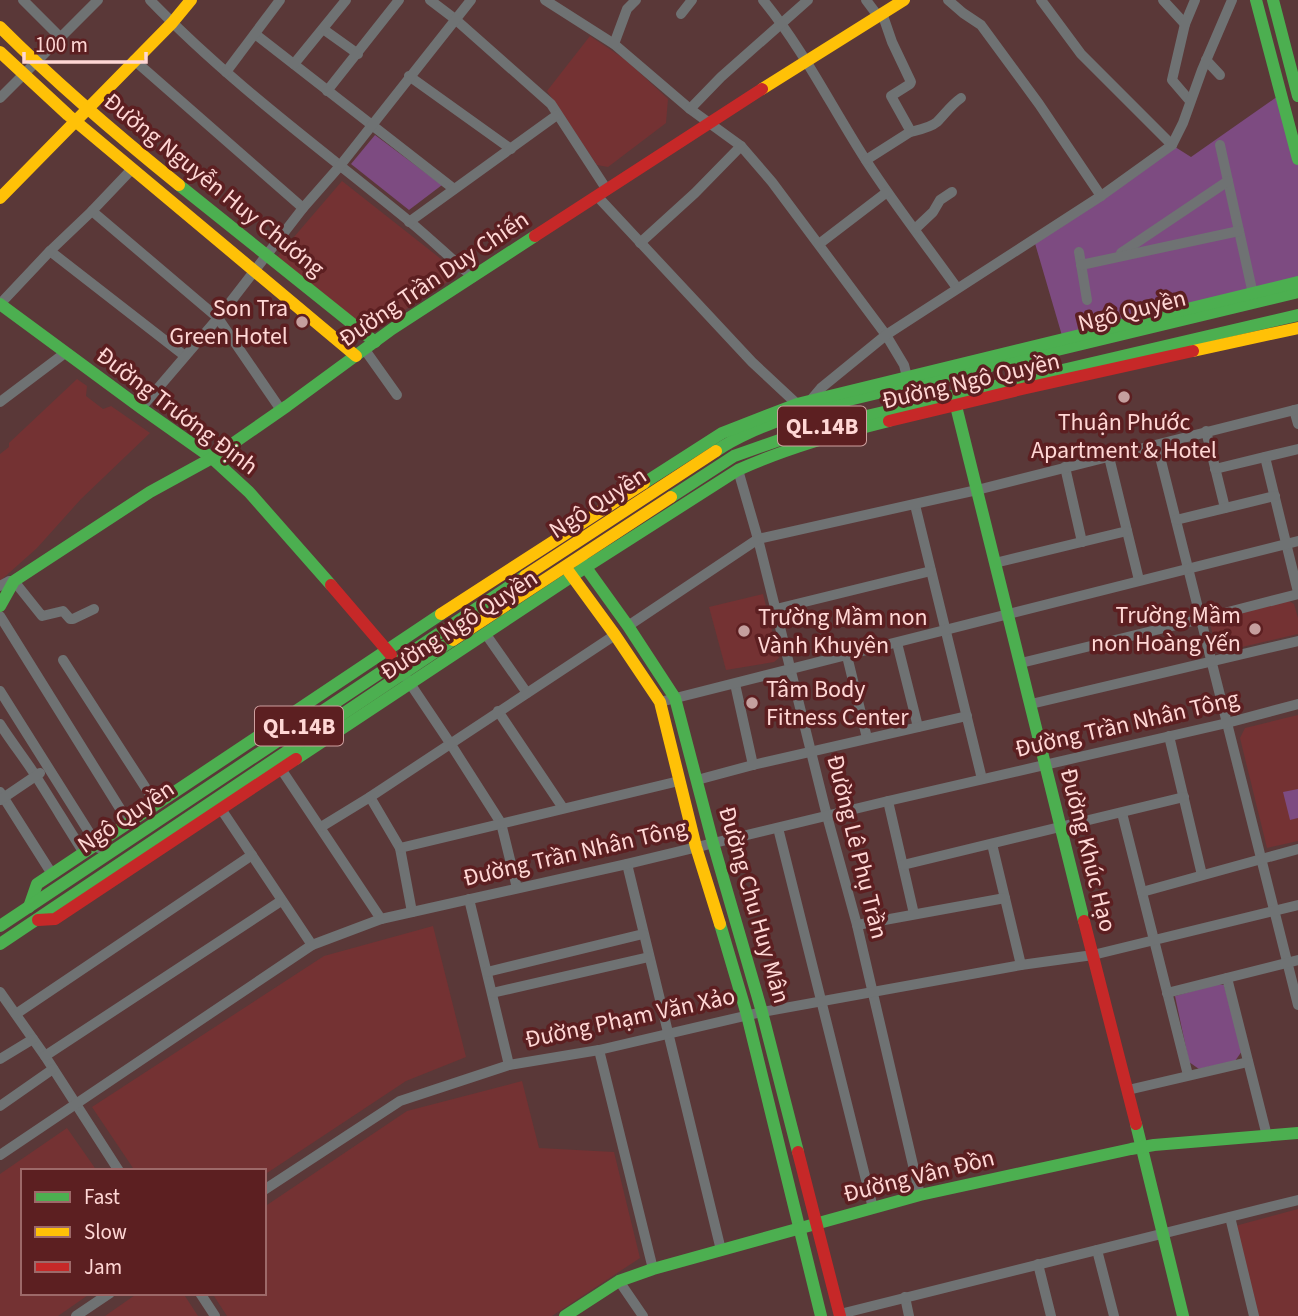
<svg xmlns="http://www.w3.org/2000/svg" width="1298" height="1316" font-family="'Source Sans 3',sans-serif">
	<rect width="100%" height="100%" fill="#5a3838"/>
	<!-- built -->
	<g fill="#743233">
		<path d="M 590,36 L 626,60 L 668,99 L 666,123 L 608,167 L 597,165 L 547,91 Z"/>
		<path d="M 342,181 L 455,270 L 452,279 L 370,333 L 276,258 Z"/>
		<path d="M 77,379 L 87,386 L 86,396 L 103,409 L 111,406 L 150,433 L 81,499 L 37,548 L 0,581 L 0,454 L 9,447 L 9,443 Z"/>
		<path d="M 763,594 L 779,658 L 774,662 L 726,670 L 709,607 Z"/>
		<path d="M 1289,601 L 1294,604 L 1298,618 L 1298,634 L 1221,652 L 1217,649 L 1210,624 L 1212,620 Z"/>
		<path d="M 1298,715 L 1298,841 L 1267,848 L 1240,738 L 1245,728 Z"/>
		<path d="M 433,926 L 466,1057 L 406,1081 L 264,1175 L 264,1171 L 135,1171 L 92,1107 L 324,956 Z"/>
		<path d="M 522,1081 L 539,1148 L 614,1152 L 640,1258 L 552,1316 L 227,1316 L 212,1293 L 264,1293 L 264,1207 L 407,1111 Z"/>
		<path d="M 67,1128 L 97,1171 L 23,1171 L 23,1293 L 91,1293 L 58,1316 L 0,1316 L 0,1174 Z"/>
		<path d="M 1298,1209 L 1298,1316 L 1258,1316 L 1235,1226 Z"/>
		<path d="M 138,1293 L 183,1293 L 198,1316 L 105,1316 Z"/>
	</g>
	<!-- green -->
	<g fill="#7d4b81">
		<path d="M 1281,94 L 1298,160 L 1298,282 L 1063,339 L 1034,240 L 1172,145 L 1191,157 Z"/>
		<path d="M 375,135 L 442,185 L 409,210 L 351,164 Z"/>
		<path d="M 1298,789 L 1298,818 L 1290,820 L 1283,792 Z"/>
		<path d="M 1218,984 L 1224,985 L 1242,1051 L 1235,1061 L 1199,1069 L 1189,1062 L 1175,996 Z"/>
	</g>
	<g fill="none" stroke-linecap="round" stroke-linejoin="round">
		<!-- street -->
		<g stroke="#6f7273" stroke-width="10">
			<path d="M 23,0 L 61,38"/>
			<path d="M 150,0 C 229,82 321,149 409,221 C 431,239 451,259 473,277"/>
			<path d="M 430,0 L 455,19 L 551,104 L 607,190"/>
			<path d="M 545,0 L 614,44 L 690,109 L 741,146 L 772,182 L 886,335 L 904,365 L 907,377"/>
			<path d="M 763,0 C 804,50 832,108 867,162 C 895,205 927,246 957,288"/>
			<path d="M 866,0 L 878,16"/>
			<path d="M 948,0 L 963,13 L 981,25 L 1039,104 L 1101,196"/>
			<path d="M 1041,0 L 1081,54 L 1172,145"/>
			<path d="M 1163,0 L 1185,24"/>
			<path d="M 681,14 L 692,0"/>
			<path d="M 323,29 L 358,54"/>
			<path d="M 255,34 L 454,189"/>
			<path d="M 614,44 L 627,9 L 636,0"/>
			<path d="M 134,60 L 303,208"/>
			<path d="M 1206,60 L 1220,75"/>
			<path d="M 294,64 L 346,0"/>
			<path d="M 226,72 L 280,0"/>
			<path d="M 409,76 L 511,149"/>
			<path d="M 327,91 L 399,0"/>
			<path d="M 0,98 L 98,0"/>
			<path d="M 1190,101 L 1172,80 L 1185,24 L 1195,0"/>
			<path d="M 690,109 L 721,77 L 808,0"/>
			<path d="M 910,132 C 918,130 930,128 937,122 C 945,114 951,105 961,98"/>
			<path d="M 1220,145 L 1253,294"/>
			<path d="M 866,160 L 910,132 L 910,130 L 891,96 L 910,84 L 911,82 L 892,42 L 882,13"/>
			<path d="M 597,196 L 752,362 L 797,404"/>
			<path d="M 92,211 L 218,318 L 281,410"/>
			<path d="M 409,222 L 557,115"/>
			<path d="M 915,229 L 933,212 L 940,200 L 952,192"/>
			<path d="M 640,243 L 695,193 L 741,146"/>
			<path d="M 819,244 L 887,192"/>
			<path d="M 50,251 L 185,356"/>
			<path d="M 1079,252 L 1087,300"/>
			<path d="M 1121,253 L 1228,181"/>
			<path d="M 1081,265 L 1239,231"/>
			<path d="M 0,304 L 50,251 L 92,211 L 132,169"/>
			<path d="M 365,350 L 397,395"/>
			<path d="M 810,401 L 821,388 L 886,335 L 1101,196 L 1172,145 L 1183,123 L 1202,70 L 1232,0"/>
			<path d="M 0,402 L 65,353"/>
			<path d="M 141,408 L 218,318 L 303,208 L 339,167 L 471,0"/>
			<path d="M 1294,410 L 1298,424"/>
			<path d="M 1206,431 L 1225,508"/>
			<path d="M 1157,445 L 1298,1005"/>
			<path d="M 1109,457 L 1139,580"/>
			<path d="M 1265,457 L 1298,592"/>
			<path d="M 1065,467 L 1082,542"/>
			<path d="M 1215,469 L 1298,449"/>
			<path d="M 738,470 L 758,539 L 827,816 L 857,925 L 920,1195"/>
			<path d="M 915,505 L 982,779"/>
			<path d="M 1176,520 L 1275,496"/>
			<path d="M 995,563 L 1127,531"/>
			<path d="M 0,586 L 9,581 L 14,581 L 42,616 L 63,611 L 70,619 L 73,619 L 94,609"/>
			<path d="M 776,609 L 931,571"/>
			<path d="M 0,616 L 129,823"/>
			<path d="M 628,626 L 758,539 L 977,490 L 1298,409"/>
			<path d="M 485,633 L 527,693"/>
			<path d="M 897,643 L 918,727"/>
			<path d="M 847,656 L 867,738"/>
			<path d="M 63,660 L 156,804"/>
			<path d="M 1021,663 L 1201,619 L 1298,594"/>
			<path d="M 407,679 L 450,743 L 501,823 L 517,888"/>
			<path d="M 735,684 L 753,765"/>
			<path d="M 0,691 L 99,848"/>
			<path d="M 660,702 L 1298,541"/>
			<path d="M 1031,704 L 1298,641"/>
			<path d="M 498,711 L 563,808"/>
			<path d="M 0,724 C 12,743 26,760 37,778 C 53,803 68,828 84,853"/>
			<path d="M 1169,736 L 1202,875"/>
			<path d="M 281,769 L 381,919"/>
			<path d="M 697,780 L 753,765 L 967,716"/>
			<path d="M 0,792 L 52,874"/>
			<path d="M 370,797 L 400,848 L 412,912"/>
			<path d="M 0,800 L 40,773"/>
			<path d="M 888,801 L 914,914"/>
			<path d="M 221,809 L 312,945"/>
			<path d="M 1122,813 L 1188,1075"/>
			<path d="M 321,827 L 370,797 L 615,635"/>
			<path d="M 778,828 L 873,1208"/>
			<path d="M 992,844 L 1021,965"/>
			<path d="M 400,848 L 679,781"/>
			<path d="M 627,864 L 721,1250"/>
			<path d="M 903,865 L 1184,797"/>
			<path d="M 1142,892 L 1298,849"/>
			<path d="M 469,899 L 509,1065"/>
			<path d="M 857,925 L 1005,898"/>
			<path d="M 487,972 L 643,934"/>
			<path d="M 1227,978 L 1267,1136"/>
			<path d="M 0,992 L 45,1056 L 119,1171"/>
			<path d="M 492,993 L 649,957"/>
			<path d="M 1167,993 L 1298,960"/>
			<path d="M 16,1014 L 252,855"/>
			<path d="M 599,1050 L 653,1269"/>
			<path d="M 45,1056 L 281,901"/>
			<path d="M 0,1059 L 33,1039"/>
			<path d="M 1128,1090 L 1248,1062"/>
			<path d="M 0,1106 L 53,1069"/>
			<path d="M 0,1155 L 312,945 L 381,919 L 627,864 L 888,801 L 1227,723 L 1298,704"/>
			<path d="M 264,1190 L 400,1101 L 509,1065 L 599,1050 L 762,1012 L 1021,965 L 1093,955 L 1298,905"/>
			<path d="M 1230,1217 L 1254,1316"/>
			<path d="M 1097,1250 L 1114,1316"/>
			<path d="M 1038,1264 L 1051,1316"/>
			<path d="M 619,1281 L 643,1316"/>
			<path d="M 200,1293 L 215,1316"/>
			<path d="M 905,1297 L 909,1316"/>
			<path d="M 840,1314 L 1298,1200"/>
			<path d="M 76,1316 L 110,1293"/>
		</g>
		<!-- fast -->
		<g stroke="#4caf50" stroke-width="12">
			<path d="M 1256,0 L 1298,159"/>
			<path d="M 1273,0 L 1298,96"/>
			<path d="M 179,185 L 375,342"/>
			<path d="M 0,304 L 141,408 L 212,458 L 249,492 L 331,585"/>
			<path d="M 954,398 L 1084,921"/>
			<path d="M 716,451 C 742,433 773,423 803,411 L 1298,292"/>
			<path d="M 644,483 L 722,433 L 797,404 L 1298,282"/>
			<path d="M 671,497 L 734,456 L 811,429 L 1298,315"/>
			<path d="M 582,562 L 628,626 L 675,698 L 713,843 L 762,1012 L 798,1152"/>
			<path d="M 0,606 L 14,581 L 150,492 L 212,458 L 287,406 L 392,329 L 535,236"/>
			<path d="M 296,759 L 586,567 L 738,470 C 787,448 837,434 889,421"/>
			<path d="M 29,907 L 37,884 L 441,614"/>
			<path d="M 720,924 L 747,1015 L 821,1316"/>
			<path d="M 0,926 L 525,576"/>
			<path d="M 0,944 L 453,640"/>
			<path d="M 1136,1124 L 1183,1316"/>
			<path d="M 565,1316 L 619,1281 L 653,1269 L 920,1195 L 1131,1149 L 1154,1145 L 1298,1133"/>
		</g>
		<!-- slow -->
		<g stroke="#ffc107" stroke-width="12">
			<path d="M 0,27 C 56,83 117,135 179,185"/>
			<path d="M 0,52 L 68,115 L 356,356"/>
			<path d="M 762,89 L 904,0"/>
			<path d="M 0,198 L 172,23 L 191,0"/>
			<path d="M 1193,351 L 1298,328"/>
			<path d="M 569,572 L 615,635 L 660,702 L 696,847 L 720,924"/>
			<path d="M 525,576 L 716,451"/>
			<path d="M 441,614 L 644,483"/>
			<path d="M 453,640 L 671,497"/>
		</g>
		<!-- jam -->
		<g stroke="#c62828" stroke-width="12">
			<path d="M 535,236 L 762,89"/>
			<path d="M 889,421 L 1022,389 L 1193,351"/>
			<path d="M 331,585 L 391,655"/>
			<path d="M 38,920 L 55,919 L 296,759"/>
			<path d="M 1084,921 L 1136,1124"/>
			<path d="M 798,1152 L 840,1316"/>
		</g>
	</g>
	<!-- markers -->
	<g fill="#c59f9e" stroke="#5c1f21" stroke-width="2.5">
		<circle cx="302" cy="322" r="7"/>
		<circle cx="1124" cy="397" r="7"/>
		<circle cx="1255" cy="629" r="7"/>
		<circle cx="744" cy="631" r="7"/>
		<circle cx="752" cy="703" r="7"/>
	</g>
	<g text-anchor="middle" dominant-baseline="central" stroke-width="7" stroke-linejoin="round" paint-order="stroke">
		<!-- shield labels -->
		<g fill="#5c1f21" stroke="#cea09f" stroke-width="2">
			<rect x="778" y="406.5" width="88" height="39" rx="5"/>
			<rect x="255" y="706.5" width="88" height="39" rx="5"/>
		</g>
		<g font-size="23" font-weight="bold" fill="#ffd7d5">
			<text x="822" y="426">QL.14B</text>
			<text x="299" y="726">QL.14B</text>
		</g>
		<!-- street labels -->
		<g font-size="24" fill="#ffd7d5" stroke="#5c1f21">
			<text transform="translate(214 185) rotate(39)">Đường Nguyễn Huy Chương</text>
			<text transform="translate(434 279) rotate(-34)">Đường Trần Duy Chiến</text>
			<text transform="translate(1132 311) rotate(-14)">Ngô Quyền</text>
			<text transform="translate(971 381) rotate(-13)">Đường Ngô Quyền</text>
			<text transform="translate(177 411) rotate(37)">Đường Trương Định</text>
			<text transform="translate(598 503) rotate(-33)">Ngô Quyền</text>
			<text transform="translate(459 625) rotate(-33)">Đường Ngô Quyền</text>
			<text transform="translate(1127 724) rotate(-13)">Đường Trần Nhân Tông</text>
			<text transform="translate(126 817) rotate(-34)">Ngô Quyền</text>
			<text transform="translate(857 847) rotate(76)">Đường Lê Phụ Trần</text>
			<text transform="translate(1088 850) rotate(76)">Đường Khúc Hạo</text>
			<text transform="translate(575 853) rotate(-13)">Đường Trần Nhân Tông</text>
			<text transform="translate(754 905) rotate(74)">Đường Chu Huy Mân</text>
			<text transform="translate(630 1018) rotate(-12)">Đường Phạm Văn Xảo</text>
			<text transform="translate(919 1176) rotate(-14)">Đường Vân Đồn</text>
		</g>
		<!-- poi labels -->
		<g font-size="24" fill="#ffd7d5" stroke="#5c1f21" text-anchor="end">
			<text x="288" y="308">Son Tra<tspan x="288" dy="28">Green Hotel</tspan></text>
			<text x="1124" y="422" text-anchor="middle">Thuận Phước<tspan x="1124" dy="28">Apartment &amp; Hotel</tspan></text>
			<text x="1241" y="615">Trường Mầm<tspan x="1241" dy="28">non Hoàng Yến</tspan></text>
			<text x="758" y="617" text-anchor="start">Trường Mầm non<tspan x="758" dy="28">Vành Khuyên</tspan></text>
			<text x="766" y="689" text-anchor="start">Tâm Body<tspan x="766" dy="28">Fitness Center</tspan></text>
		</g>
	</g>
	<!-- legend -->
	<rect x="21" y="1169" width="245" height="126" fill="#5c1f21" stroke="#9d6969" stroke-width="2"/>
	<rect x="35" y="1192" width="35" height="10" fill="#4caf50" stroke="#9d6969" stroke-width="2"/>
	<text x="84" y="1204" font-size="21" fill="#ffd7d5">Fast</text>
	<rect x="35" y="1227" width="35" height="10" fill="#ffc107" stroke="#9d6969" stroke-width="2"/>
	<text x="84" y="1239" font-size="21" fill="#ffd7d5">Slow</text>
	<rect x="35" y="1262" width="35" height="10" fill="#c62828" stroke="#9d6969" stroke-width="2"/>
	<text x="84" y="1274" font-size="21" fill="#ffd7d5">Jam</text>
	<!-- scale -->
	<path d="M24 52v10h122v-10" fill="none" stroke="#ffd7d5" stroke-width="3.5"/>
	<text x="35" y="52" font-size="21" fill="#ffd7d5" stroke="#5c1f21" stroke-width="5" paint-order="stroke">100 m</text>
</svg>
